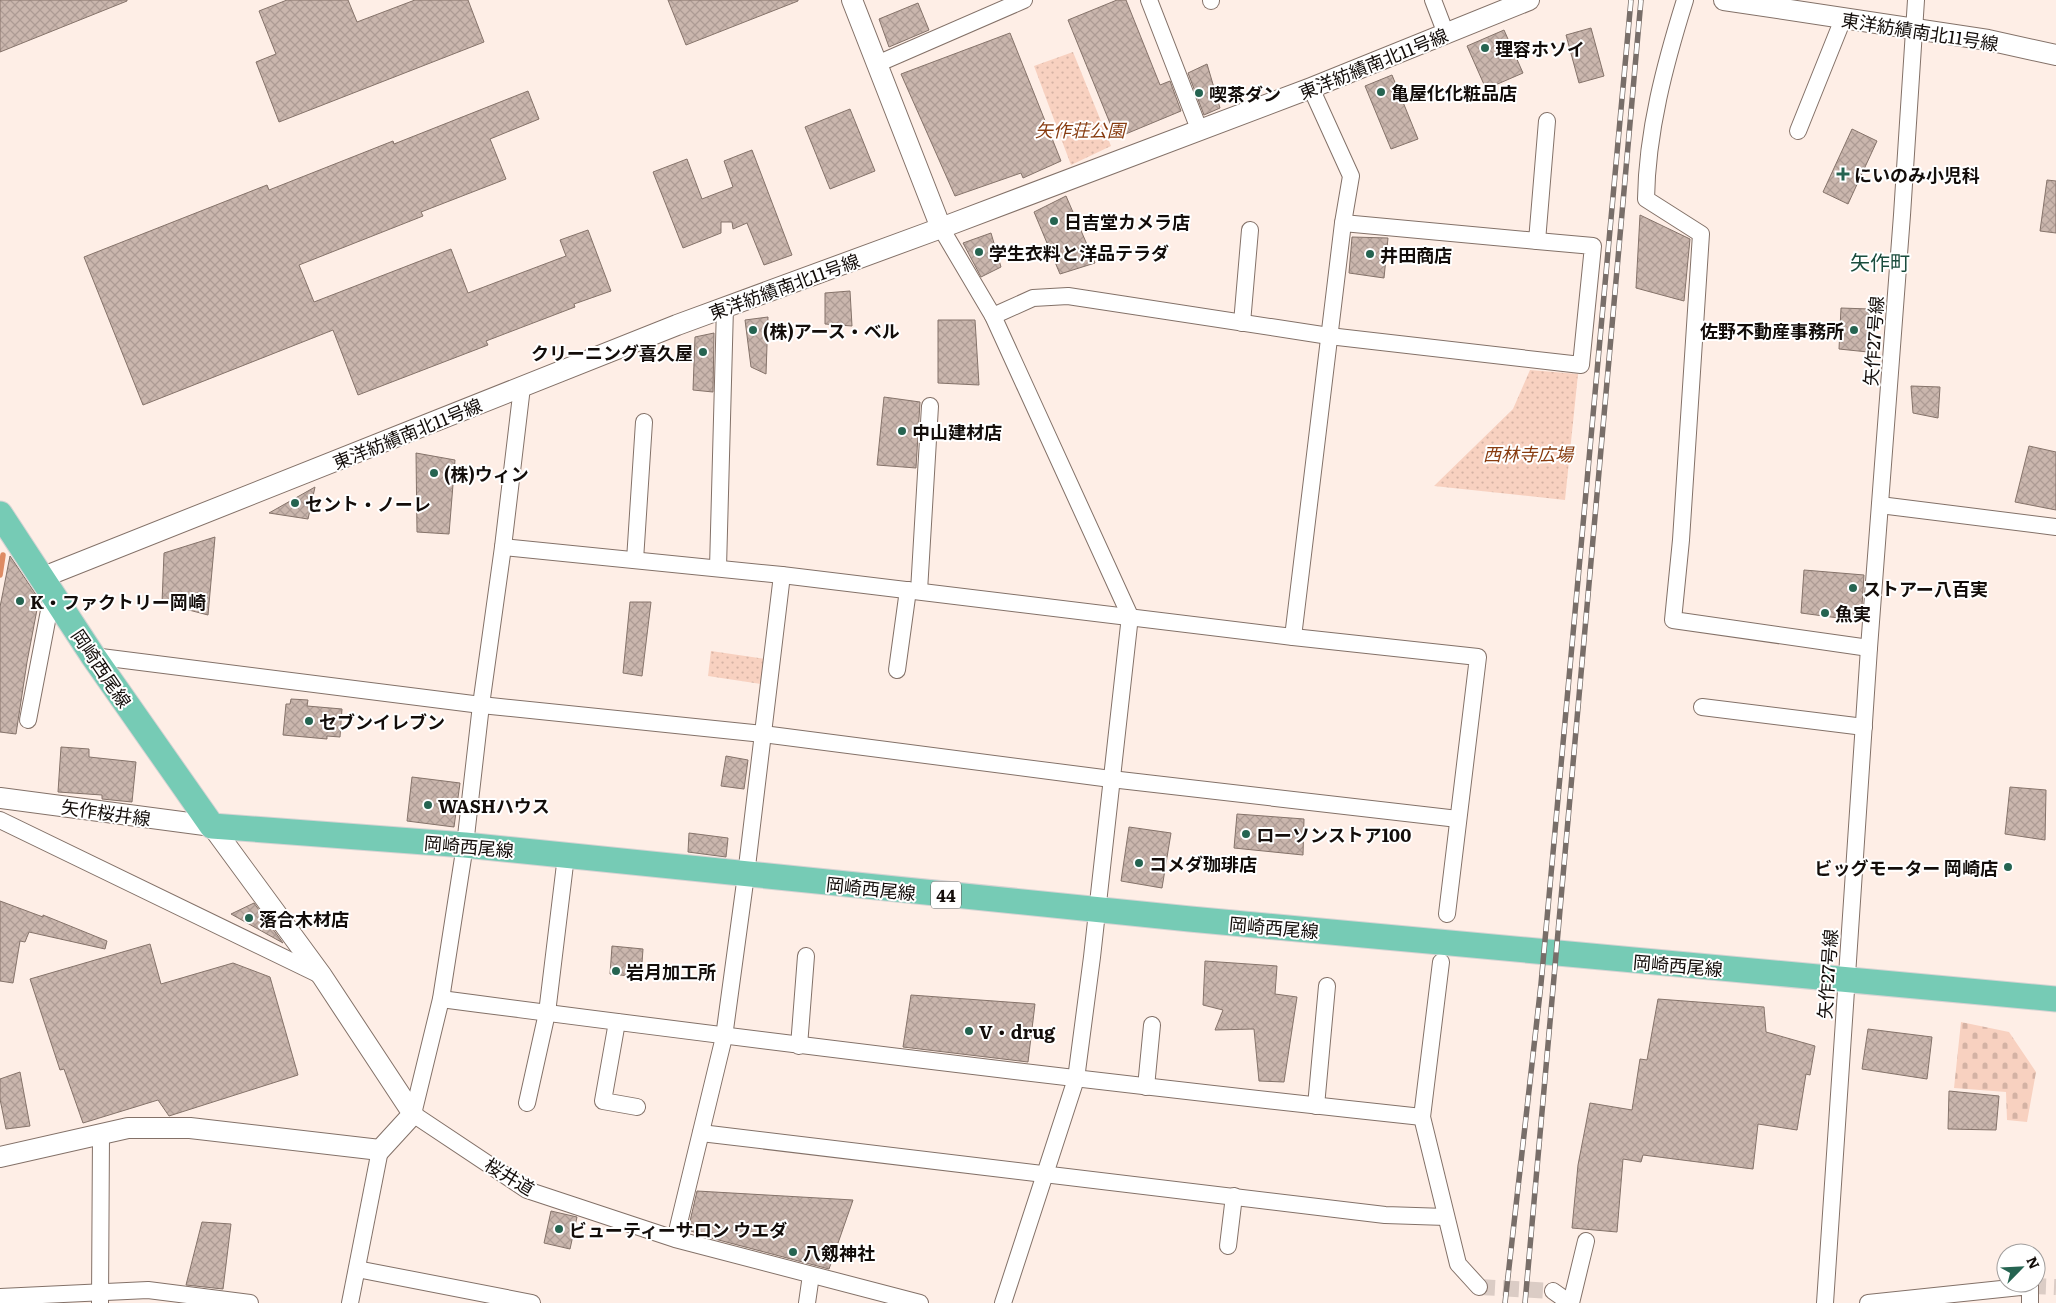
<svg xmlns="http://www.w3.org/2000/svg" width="2056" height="1303" font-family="Literata,'Noto Sans JP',serif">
	<defs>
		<pattern id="cemetery-stones" width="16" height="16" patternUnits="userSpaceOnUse" patternTransform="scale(1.25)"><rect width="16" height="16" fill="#f8d1c0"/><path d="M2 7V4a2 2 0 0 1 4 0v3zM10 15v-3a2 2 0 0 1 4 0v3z" fill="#d4b2a4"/></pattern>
		<pattern id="park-dots" width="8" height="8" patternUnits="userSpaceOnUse" patternTransform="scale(1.25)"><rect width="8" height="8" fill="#f8d1c0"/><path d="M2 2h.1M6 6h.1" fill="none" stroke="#d4b2a4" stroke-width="1.8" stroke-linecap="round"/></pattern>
		<pattern id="building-cross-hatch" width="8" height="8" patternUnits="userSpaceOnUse" patternTransform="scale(1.25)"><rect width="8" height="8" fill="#cab6ad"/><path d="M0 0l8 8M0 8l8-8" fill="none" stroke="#ad9b94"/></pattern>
	</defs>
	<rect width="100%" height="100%" fill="#feeee6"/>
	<!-- cemetery -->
	<path fill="url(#cemetery-stones)" d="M 1961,1022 L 2009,1032 L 2036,1072 L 2027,1122 L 2007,1120 L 2006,1092 L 1954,1088 Z"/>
	<!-- park -->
	<g fill="url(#park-dots)">
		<path d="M 1073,52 L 1111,146 L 1071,165 L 1034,66 Z"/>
		<path d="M 1530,370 L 1578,374 L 1565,500 L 1434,486 L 1513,409 Z"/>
		<path d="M 711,651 L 765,659 L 761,684 L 708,676 Z"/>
	</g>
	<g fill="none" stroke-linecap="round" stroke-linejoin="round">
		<!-- stream -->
		<path stroke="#de8b63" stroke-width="5.5" d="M 0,575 L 3,555"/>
	</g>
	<!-- building -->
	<g fill="url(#building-cross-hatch)" stroke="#85736a">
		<path d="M 0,0 L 127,0 L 127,1 L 0,52 Z"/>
		<path d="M 287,0 L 348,0 L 357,22 L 415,0 L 468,0 L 484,42 L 279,122 L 256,62 L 276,54 L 259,11 Z"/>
		<path d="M 668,0 L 798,0 L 798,1 L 686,45 Z"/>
		<path d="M 1117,0 L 1126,0 L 1160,85 L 1170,81 L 1181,111 L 1116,138 L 1068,20 Z"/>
		<path d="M 918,3 L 929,30 L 889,47 L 879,19 Z"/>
		<path d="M 1591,28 L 1604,76 L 1579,83 L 1566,35 Z"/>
		<path d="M 1504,30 L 1523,73 L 1486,89 L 1467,46 Z"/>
		<path d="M 1010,33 L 1061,161 L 1023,178 L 1021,173 L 955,196 L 901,74 Z"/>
		<path d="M 1207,64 L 1220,108 L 1204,115 L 1188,73 Z"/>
		<path d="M 1392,75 L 1418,139 L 1391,149 L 1365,86 Z"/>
		<path d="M 528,91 L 539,119 L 490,139 L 506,179 L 421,212 L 423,216 L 299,265 L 314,302 L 451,249 L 468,293 L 566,256 L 560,240 L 588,230 L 611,291 L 574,304 L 575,307 L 486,341 L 488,345 L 358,395 L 333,330 L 143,405 L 84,257 L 267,185 L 269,190 L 393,141 L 394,144 Z"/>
		<path d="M 850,109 L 875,171 L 830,189 L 805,127 Z"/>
		<path d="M 1852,129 L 1877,141 L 1848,204 L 1823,192 Z"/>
		<path d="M 752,150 L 792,255 L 764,265 L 747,223 L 733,229 L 732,222 L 721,222 L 721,233 L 683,248 L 653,172 L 687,159 L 702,199 L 733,187 L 724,161 Z"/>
		<path d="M 2047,180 L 2056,181 L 2056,233 L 2040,231 Z"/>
		<path d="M 1066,196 L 1095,263 L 1060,274 L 1034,212 Z"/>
		<path d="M 1640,215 L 1690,239 L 1684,301 L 1636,288 Z"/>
		<path d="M 991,233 L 1001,267 L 981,277 L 963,243 Z"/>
		<path d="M 1352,237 L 1388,238 L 1384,278 L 1349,273 Z"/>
		<path d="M 850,291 L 852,326 L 825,324 L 825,293 Z"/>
		<path d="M 1841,308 L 1869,309 L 1868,352 L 1839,349 Z"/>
		<path d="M 768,317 L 766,374 L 751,367 L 745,320 Z"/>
		<path d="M 938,320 L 975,320 L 979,385 L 938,383 Z"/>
		<path d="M 714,333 L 713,392 L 693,390 L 695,337 Z"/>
		<path d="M 1911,386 L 1940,387 L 1938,418 L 1913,413 Z"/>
		<path d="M 884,397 L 920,402 L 916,468 L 877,465 Z"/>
		<path d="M 2029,446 L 2056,452 L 2056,510 L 2015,502 Z"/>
		<path d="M 416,453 L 455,460 L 449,534 L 417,532 Z"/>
		<path d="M 315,487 L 308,519 L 269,513 Z"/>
		<path d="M 215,537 L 208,615 L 162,603 L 164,553 Z"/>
		<path d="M 10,556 L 39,599 L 27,662 L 16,734 L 0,732 L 0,607 Z"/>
		<path d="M 1804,570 L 1864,575 L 1861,621 L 1801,613 Z"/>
		<path d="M 630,602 L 651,602 L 642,676 L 623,673 Z"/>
		<path d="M 291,699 L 308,700 L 307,706 L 342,709 L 340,737 L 327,736 L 327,739 L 283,735 L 286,704 L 290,704 Z"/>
		<path d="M 61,747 L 89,749 L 89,757 L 136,762 L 132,802 L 102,799 L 102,795 L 58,792 Z"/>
		<path d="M 726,756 L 748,760 L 744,789 L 721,786 Z"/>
		<path d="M 412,777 L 460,783 L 454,827 L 407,821 Z"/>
		<path d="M 2010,787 L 2046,790 L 2045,840 L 2005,834 Z"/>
		<path d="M 1237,814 L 1304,819 L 1303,855 L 1234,848 Z"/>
		<path d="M 1129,827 L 1171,833 L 1162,888 L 1121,881 Z"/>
		<path d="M 689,833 L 728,838 L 726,857 L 688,852 Z"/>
		<path d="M 0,901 L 43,917 L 43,915 L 107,941 L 105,949 L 29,932 L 25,942 L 20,941 L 13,983 L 0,981 Z"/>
		<path d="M 254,903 L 283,943 L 231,914 Z"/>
		<path d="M 150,944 L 161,984 L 233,963 L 270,977 L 298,1075 L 169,1116 L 158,1100 L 83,1123 L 64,1069 L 60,1070 L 30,979 Z"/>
		<path d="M 612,946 L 643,949 L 641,977 L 610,974 Z"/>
		<path d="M 1205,961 L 1277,966 L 1275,994 L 1297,997 L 1284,1082 L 1259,1081 L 1254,1029 L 1215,1030 L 1223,1010 L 1203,1005 Z"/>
		<path d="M 911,995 L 1035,1004 L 1028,1062 L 903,1047 Z"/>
		<path d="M 1658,999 L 1764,1007 L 1766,1032 L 1815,1046 L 1810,1075 L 1806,1074 L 1797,1130 L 1758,1124 L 1753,1169 L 1643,1155 L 1641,1162 L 1623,1159 L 1617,1232 L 1572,1228 L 1578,1165 L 1590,1103 L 1632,1110 L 1640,1059 L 1647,1060 Z"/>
		<path d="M 1868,1029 L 1932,1037 L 1927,1079 L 1862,1069 Z"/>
		<path d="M 20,1072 L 30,1126 L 6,1129 L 0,1099 L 0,1079 Z"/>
		<path d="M 1949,1091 L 1999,1096 L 1996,1130 L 1948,1129 Z"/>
		<path d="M 697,1191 L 853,1200 L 829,1269 L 711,1238 L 688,1230 Z"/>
		<path d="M 551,1211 L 577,1217 L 570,1249 L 544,1243 Z"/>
		<path d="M 202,1222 L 231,1224 L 223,1289 L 186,1285 Z"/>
	</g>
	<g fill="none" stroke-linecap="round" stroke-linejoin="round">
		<!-- minor-tunnel -->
		<g stroke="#dbccc5" stroke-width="16" stroke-dasharray="16 8" stroke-linecap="butt">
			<path d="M 2030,1286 L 2056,1287"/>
			<path d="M 1479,1287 L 1553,1291"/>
		</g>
		<!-- minor casing -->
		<g stroke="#837168" stroke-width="18">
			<g id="minor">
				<path d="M 1149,0 L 1199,129"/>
				<path d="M 1211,0 L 1211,1"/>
				<path d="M 1433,0 L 1446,34"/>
				<path d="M 1685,0 C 1665,64 1647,131 1646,199 L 1701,234 L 1681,540 L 1673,620 L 1869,648"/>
				<path d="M 877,64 L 1024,0"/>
				<path d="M 1798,131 L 1843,19"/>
				<path d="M 1343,223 L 1537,241 L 1547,121"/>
				<path d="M 941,228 L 993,316 L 1130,616 L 1092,957 L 1076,1079 L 1003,1303"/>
				<path d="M 993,316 L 1033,298 L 1068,296 L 1329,336 L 1581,365 L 1593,246 L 1537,241"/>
				<path d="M 1242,323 L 1250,230"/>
				<path d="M 522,387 L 503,547 L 481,705 L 465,845 L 441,999 L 413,1114 L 527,1190 L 675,1239 L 920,1303"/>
				<path d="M 1880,505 L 2056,527"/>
				<path d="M 503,547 L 782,575 L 1293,637 L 1478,657 L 1447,914"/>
				<path d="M 635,560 L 644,422"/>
				<path d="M 718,568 L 725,307"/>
				<path d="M 919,591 L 930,406"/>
				<path d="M 1293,637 L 1343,223 L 1351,176 L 1311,88"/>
				<path d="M 93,656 L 481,705 L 763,734 L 1111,779 L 1458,819"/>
				<path d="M 897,670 L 908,590"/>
				<path d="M 1702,707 L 1864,727"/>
				<path d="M 28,720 L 52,595"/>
				<path d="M 0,820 L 322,976"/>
				<path d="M 1441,962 L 1422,1117 L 1458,1264 L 1479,1287"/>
				<path d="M 441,999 C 768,1042 1095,1082 1422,1117"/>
				<path d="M 617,1022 L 603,1101 L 637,1107"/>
				<path d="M 799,1046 L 806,956"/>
				<path d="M 1146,1087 L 1152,1025"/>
				<path d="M 527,1103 L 547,1013 L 566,856"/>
				<path d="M 1316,1106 L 1327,986"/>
				<path d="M 701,1133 L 1385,1215 L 1446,1217"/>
				<path d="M 678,1227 L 724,1037 L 746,875 L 782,575"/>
				<path d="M 1228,1246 L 1234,1196"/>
				<path d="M 357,1269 L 532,1303"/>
				<path d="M 1553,1291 L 1570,1303"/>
				<path d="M 0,1297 L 148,1290 L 250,1303"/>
				<path d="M 100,1302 L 101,1134"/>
				<path d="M 350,1303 L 380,1150"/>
				<path d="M 807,1303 L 811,1275"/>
				<path d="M 1571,1303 L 1586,1241"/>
				<path d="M 1825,1303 L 1869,648 L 1902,215 L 1916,0"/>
				<path d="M 1868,1303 L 2030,1286 L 2030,1303"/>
			</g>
		</g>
		<!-- tertiary casing -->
		<g stroke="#837168" stroke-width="22">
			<g id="tertiary">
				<path d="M 852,0 L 941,228"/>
				<path d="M 1724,0 L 1988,40 L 2056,55"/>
				<path d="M 41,578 L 677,325 L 941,228 L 1311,88 L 1529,0"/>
				<path d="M 0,798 L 212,826 L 322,976 L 413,1114 L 380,1150 L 190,1128 L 128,1128 L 0,1157"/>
			</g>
		</g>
		<!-- primary casing -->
		<g stroke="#d5d3d3" stroke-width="27">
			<path id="primary" d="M 0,514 L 93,656 L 212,826 L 465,845 L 1190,919 L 2056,999"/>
		</g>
		<!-- minor -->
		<use href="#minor" stroke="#fff" stroke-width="16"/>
		<!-- tertiary -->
		<use href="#tertiary" stroke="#fff" stroke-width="20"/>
		<!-- primary -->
		<use href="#primary" stroke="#76cbb5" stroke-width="25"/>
		<!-- rail casing -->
		<g stroke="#786e69" stroke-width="5.5">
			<g id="rail">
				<path d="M 1505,1303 L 1541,984 L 1631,0"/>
				<path d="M 1525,1303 L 1641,0"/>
			</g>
		</g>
		<!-- rail -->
		<use href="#rail" stroke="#fff" stroke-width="4" stroke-dasharray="11" stroke-linecap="butt"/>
	</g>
	<!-- markers -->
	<g fill="#256451" stroke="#fff" stroke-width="2">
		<circle cx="1485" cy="48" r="5"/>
		<circle cx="1381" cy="92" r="5"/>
		<circle cx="1199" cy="93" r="5"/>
		<path d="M1840.5 166.5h5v5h5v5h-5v5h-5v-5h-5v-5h5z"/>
		<circle cx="1054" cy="221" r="5"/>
		<circle cx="979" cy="252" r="5"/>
		<circle cx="1370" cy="254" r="5"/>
		<circle cx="753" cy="330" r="5"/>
		<circle cx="1854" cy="330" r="5"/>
		<circle cx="703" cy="352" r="5"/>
		<circle cx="902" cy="431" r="5"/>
		<circle cx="434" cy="473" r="5"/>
		<circle cx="295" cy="503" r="5"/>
		<circle cx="1853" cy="588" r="5"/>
		<circle cx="20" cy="601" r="5"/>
		<circle cx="1825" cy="613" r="5"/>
		<circle cx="309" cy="721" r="5"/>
		<circle cx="428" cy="805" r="5"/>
		<circle cx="1246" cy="834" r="5"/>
		<circle cx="1139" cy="863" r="5"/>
		<circle cx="2008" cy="867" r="5"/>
		<circle cx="249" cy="918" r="5"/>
		<circle cx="616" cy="971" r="5"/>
		<circle cx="969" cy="1031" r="5"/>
		<circle cx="559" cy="1229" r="5"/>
		<circle cx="793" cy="1252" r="5"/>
	</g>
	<g text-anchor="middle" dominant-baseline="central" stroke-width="4" stroke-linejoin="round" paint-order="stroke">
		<!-- shield labels -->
		<rect fill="#fff" stroke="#5a5654" stroke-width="1" x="931" y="881.5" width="30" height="27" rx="4"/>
		<g font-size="16" font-weight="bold" fill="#130d0a">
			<text x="946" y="895">44</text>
		</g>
		<!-- street labels -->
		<g font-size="18" fill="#130d0a" stroke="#fff">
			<text transform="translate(1920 31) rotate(9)">東洋紡績南北11号線</text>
			<text transform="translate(1373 63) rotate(-22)">東洋紡績南北11号線</text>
			<text transform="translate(784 286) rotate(-20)">東洋紡績南北11号線</text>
			<text transform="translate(1873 341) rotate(-86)">矢作27号線</text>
			<text transform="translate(407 433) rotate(-22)">東洋紡績南北11号線</text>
			<text transform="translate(102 668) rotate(56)">岡崎西尾線</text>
			<text transform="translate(106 812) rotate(8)">矢作桜井線</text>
			<text transform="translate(469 846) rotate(5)">岡崎西尾線</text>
			<text transform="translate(871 888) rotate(6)">岡崎西尾線</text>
			<text transform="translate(1274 927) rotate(5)">岡崎西尾線</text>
			<text transform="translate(1678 965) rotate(5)">岡崎西尾線</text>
			<text transform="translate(1827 974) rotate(-86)">矢作27号線</text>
			<text transform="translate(510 1176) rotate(31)">桜井道</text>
		</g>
		<!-- poi labels -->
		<g font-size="18" font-weight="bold" fill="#130d0a" stroke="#fff" text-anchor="start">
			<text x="1495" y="48">理容ホソイ</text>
			<text x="1391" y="92">亀屋化化粧品店</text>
			<text x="1209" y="93">喫茶ダン</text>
			<text x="1854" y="174">にいのみ小児科</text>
			<text x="1064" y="221">日吉堂カメラ店</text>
			<text x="989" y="252">学生衣料と洋品テラダ</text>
			<text x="1380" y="254">井田商店</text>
			<text x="763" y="330">(株)アース・ベル</text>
			<text x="1844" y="330" text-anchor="end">佐野不動産事務所</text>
			<text x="693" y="352" text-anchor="end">クリーニング喜久屋</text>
			<text x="912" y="431">中山建材店</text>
			<text x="444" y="473">(株)ウィン</text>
			<text x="305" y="503">セント・ノーレ</text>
			<text x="1863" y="588">ストアー八百実</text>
			<text x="30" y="601">K・ファクトリー岡崎</text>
			<text x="1835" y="613">魚実</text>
			<text x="319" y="721">セブンイレブン</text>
			<text x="438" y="805">WASHハウス</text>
			<text x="1256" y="834">ローソンストア100</text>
			<text x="1149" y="863">コメダ珈琲店</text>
			<text x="1998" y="867" text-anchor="end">ビッグモーター 岡崎店</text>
			<text x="259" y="918">落合木材店</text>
			<text x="626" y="971">岩月加工所</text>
			<text x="979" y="1031">V・drug</text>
			<text x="569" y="1229">ビューティーサロン ウエダ</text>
			<text x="803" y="1252">八剱神社</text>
		</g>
		<!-- park labels -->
		<g font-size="18" font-style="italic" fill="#883c10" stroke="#fff">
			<text x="1080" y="129">矢作荘公園</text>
			<text x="1528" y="453">西林寺広場</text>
		</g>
		<!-- quarter labels -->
		<g font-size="20" fill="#1a4c3d" stroke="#fff">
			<text x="1880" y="261">矢作町</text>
		</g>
	</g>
	<!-- north arrow -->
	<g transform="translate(2021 1268) rotate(66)"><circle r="24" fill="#ffffff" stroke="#a19e9d"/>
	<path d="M0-4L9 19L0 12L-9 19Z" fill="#256451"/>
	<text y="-8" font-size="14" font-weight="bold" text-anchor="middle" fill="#130d0a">N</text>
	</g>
</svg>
